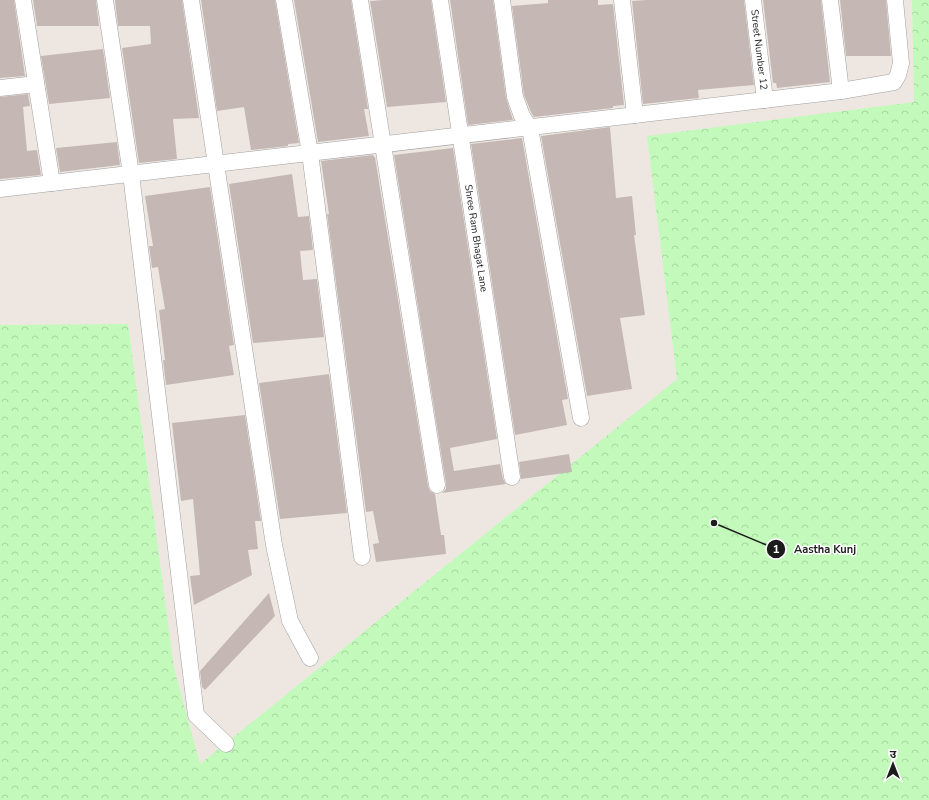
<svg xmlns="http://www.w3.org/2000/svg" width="929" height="800" font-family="'Nunito Sans','Noto Sans Devanagari',sans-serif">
	<defs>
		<pattern id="park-crowns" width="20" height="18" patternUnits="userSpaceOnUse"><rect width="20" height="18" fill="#c3fabc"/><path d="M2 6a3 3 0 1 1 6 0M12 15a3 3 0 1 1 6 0" fill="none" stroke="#a7d6a1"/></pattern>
	</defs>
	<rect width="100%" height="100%" fill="#eee7e1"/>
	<!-- park -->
	<path fill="url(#park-crowns)" d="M 912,0 L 929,0 L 929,800 L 0,800 L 0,325 L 128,324 L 174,668 L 200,764 L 677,379 L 647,136 L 914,102 Z"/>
	<!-- building -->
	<g fill="#c5b8b4">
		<path d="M 0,0 L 14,0 L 25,76 L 0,78 Z"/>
		<path d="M 33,0 L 96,0 L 99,26 L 37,26 Z"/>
		<path d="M 115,0 L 182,0 L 199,118 L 173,119 L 177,159 L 139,163 L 122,48 L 151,44 L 150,26 L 118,26 Z"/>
		<path d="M 201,0 L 275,0 L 299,143 L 288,144 L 288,146 L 251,150 L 244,107 L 217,111 Z"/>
		<path d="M 294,0 L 351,0 L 368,109 L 364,109 L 369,136 L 318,142 Z"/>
		<path d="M 384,0 L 431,0 L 446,102 L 387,107 L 370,1 Z"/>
		<path d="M 450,0 L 493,0 L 506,98 L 513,120 L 468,125 Z"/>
		<path d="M 548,0 L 598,0 L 598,5 L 613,4 L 624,105 L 613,106 L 613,108 L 534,117 L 531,112 L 524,95 L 512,6 L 548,3 Z"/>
		<path d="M 646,0 L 744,0 L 754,85 L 698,90 L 699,98 L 643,104 L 632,1 Z"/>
		<path d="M 763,0 L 821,0 L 830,82 L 777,88 L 776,83 L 773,83 Z"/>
		<path d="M 840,0 L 886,0 L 891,56 L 846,56 Z"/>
		<path d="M 103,49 L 110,98 L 49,104 L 41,56 Z"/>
		<path d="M 28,94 L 30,106 L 23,107 L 27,151 L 37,150 L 41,175 L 0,179 L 0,97 Z"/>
		<path d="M 610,127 L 616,198 L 632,196 L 636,235 L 634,235 L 645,315 L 620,318 L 632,389 L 587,396 L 541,136 Z"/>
		<path d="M 522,138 L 568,399 L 562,400 L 567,425 L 515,435 L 471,144 Z"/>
		<path d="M 117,142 L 120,165 L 60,172 L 56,148 Z"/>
		<path d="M 453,148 L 497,439 L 450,448 L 454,471 L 500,464 L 503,479 L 506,484 L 442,493 L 446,489 L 446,484 L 394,155 Z"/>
		<path d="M 373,155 L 374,157 L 375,157 L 428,486 L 430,491 L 435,494 L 441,535 L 444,535 L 446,554 L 376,562 L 373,544 L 379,543 L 373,511 L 366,512 L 327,214 L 329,214 L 321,161 Z"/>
		<path d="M 292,174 L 298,217 L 309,216 L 313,250 L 300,251 L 303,280 L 317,279 L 324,337 L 253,343 L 229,184 Z"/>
		<path d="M 210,187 L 234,345 L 229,346 L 234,375 L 166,385 L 163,360 L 165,360 L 159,310 L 165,309 L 158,267 L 152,268 L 149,246 L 153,246 L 145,196 Z"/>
		<path d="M 329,374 L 347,513 L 280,519 L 259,383 Z"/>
		<path d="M 245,415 L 261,521 L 255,521 L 258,549 L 248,550 L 252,575 L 194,605 L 190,576 L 200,575 L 193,499 L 181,501 L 172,423 Z"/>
		<path d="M 569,454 L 572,472 L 521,479 L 519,462 Z"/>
		<path d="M 269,593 L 275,616 L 205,690 L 202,687 L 200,671 Z"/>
	</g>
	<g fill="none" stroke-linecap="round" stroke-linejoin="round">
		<!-- minor casing -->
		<g stroke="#a0a0a0" stroke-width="17">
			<g id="minor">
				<path d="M 23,0 L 52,183"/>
				<path d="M 105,0 L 131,174 L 196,715 L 226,744"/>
				<path d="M 191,0 L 274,545 L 290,621 L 310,658"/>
				<path d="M 284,0 L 310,153 L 362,557"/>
				<path d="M 360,0 L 437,485"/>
				<path id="s1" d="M 440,0 L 512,477"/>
				<path d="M 502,0 L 515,97 L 522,116 L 530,128 L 581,418"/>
				<path d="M 622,0 L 635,115"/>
				<path id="s2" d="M 753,0 L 765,100"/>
				<path d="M 830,0 L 841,91"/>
				<path d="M 0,88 L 36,84"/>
				<path d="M 0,189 L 841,91 L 894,82 L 898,75 L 901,63 L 895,0"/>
			</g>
		</g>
		<!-- minor -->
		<use href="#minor" stroke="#fff" stroke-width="16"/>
	</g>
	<g text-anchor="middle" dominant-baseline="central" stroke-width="3" stroke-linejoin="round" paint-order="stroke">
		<!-- street labels -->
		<g font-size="10" fill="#1c1c1c" stroke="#fff">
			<text stroke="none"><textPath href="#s2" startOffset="50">Street Number 12</textPath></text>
			<text stroke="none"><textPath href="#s1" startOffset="241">Shree Ram Bhagat Lane</textPath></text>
		</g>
	</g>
	<!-- callouts -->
	<path fill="none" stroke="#1c1c1c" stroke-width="1.5" d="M714 523L776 549"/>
	<g fill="#1c1c1c" stroke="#fff" stroke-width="1.5">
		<circle cx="714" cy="523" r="4"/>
		<circle cx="776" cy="549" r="10"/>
	</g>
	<g font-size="12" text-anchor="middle" font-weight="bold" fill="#fff">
		<text x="776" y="553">1</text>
	</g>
	<g font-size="11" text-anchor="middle" font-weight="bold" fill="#1c1c1c" stroke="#fff" stroke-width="3" stroke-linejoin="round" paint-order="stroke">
		<text x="825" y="553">Aastha Kunj</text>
	</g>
	<!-- north arrow -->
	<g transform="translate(893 764)" stroke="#ffffff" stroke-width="3" paint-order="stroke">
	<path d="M0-3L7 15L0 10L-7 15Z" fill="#1c1c1c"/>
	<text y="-6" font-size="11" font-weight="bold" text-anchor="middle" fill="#1c1c1c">उ</text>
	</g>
</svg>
